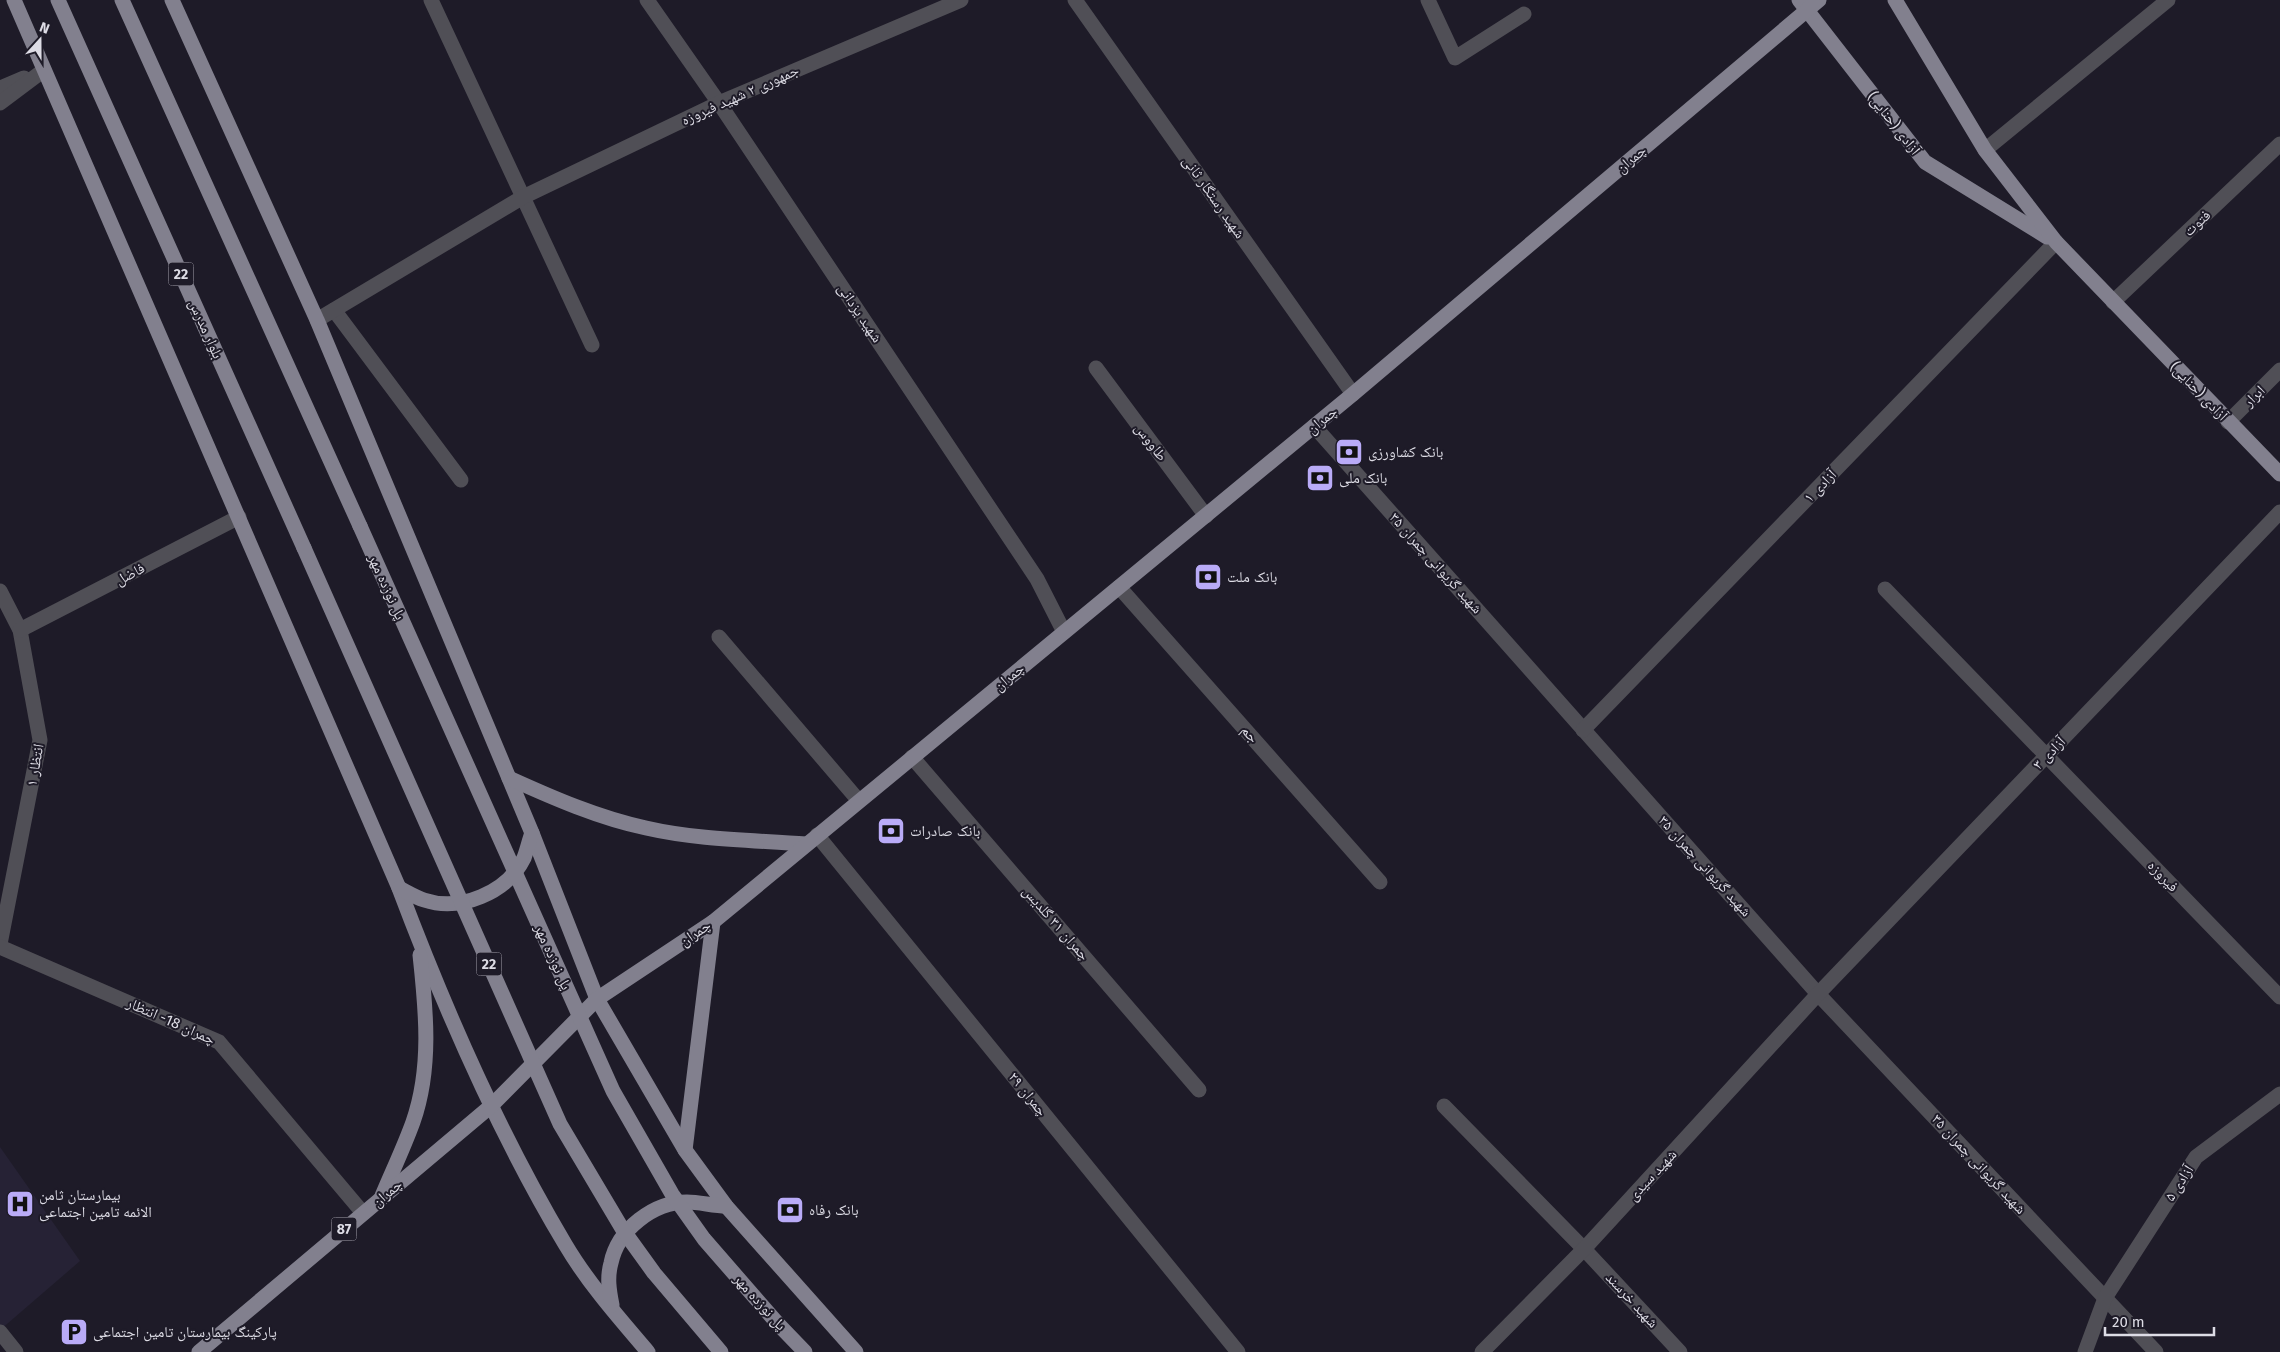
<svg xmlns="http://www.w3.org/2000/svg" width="2280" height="1352" font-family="'Fira Sans','Noto Naskh Arabic',sans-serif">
	<rect width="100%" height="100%" fill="#1e1b28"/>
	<!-- built -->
	<path fill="#262235" d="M 0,1147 L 80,1261 L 0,1330 Z"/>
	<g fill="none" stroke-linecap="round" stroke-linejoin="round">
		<!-- minor -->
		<g stroke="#504f56" stroke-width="15">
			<path d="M 431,0 L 592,345"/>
			<path d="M 647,0 L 719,103 L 1037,579 L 1064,632"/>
			<path d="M 1075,0 L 1353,394"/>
			<path d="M 1428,0 L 1455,58 L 1524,14"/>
			<path d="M 0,88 L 24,78"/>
			<path d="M 0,103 L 44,70"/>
			<path d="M 1985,150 L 2168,0"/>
			<path d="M 2113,302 L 2280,144"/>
			<path d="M 334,310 L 461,480"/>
			<path d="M 317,320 L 523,197 L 719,103 L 961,0"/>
			<path d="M 1096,368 L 1206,516"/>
			<path d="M 2228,422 L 2280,370"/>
			<path d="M 1314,426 L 1818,994 L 2156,1352"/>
			<path d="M 1119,587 L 1380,882"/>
			<path d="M 1885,589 L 2280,997"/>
			<path d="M 0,591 L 20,630 L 40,740 L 0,944"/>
			<path d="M 20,630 L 239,517"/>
			<path d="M 719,637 L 859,801"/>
			<path d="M 1583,730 L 2056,242"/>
			<path d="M 912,757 L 1199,1090"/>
			<path d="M 817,835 L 1238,1352"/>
			<path d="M 0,947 L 219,1042 L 363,1213"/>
			<path d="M 1444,1106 L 1584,1249 L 1680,1352"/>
			<path d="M 0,1332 L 16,1352"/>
			<path d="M 1482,1352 L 1584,1249 L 1818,994 L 2280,512"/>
			<path d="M 2085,1352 L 2105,1298 L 2196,1157 L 2280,1094"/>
		</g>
		<!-- major -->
		<g stroke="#82808e" stroke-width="15">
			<path d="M 14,0 L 399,888 C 445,1010 498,1132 565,1244 C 588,1283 619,1318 648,1352"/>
			<path d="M 58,0 L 304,548"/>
			<path d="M 122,0 L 360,526"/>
			<path d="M 172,0 L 317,320 L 532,833 L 597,999 L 685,1150 L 726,1206 L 856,1352"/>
			<path d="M 1799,0 L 1925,162 L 2047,237"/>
			<path d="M 1895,0 L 1985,150 L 2056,242 L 2280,474"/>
			<path d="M 509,778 C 553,798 599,818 646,828 C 698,840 753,840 806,844"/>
			<path d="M 399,888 C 407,892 415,897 424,900 C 460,912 507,893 524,858 C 527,850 529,841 532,833"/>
			<path d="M 685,1150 L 713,922"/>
			<path d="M 382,1196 C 392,1172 404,1147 413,1122 C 432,1068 426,1010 420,955"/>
			<path d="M 612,1305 C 609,1290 607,1277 611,1263 C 618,1229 654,1202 687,1202 C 700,1202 713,1206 726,1206"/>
			<path d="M 778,1324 L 805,1352"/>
			<path d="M 199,1352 L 491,1106 L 597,999 L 713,922 L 1353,394 L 1819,0"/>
		</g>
		<!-- major-bridge -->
		<g stroke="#82808e" stroke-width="15">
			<path d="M 360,526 L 613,1091 L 672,1194 L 704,1239 L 778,1324"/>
			<path d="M 304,548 L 560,1124 L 623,1230 L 654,1273 L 721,1352"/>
		</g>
	</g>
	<!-- icons -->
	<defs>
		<g id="bank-square" transform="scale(1.4375)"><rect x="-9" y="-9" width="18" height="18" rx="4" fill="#b9abf7" stroke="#1e1b28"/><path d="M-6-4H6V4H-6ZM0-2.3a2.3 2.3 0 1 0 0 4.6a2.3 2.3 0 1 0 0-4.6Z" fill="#111"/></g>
		<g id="hospital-square" transform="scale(1.4375)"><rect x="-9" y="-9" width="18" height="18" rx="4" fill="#b9abf7" stroke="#1e1b28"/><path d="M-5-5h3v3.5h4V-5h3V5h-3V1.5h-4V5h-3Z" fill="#111"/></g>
		<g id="parking-square" transform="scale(1.4375)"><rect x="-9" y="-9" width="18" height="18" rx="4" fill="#b9abf7" stroke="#1e1b28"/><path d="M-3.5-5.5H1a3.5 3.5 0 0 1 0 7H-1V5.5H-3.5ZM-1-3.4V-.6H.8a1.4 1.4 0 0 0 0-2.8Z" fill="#111"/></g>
	</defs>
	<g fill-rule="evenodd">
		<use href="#bank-square" x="1349" y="452"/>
		<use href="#bank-square" x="1320" y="478"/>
		<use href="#bank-square" x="1208" y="577"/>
		<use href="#bank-square" x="891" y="831"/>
		<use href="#hospital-square" x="20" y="1204"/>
		<use href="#bank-square" x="790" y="1210"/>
		<use href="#parking-square" x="74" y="1332"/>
	</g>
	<g text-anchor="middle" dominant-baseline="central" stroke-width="4" stroke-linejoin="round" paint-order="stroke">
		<!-- shield labels -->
		<g fill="#1e1b28" stroke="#a4a2ac" stroke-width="1">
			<rect x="168.5" y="262.5" width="25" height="23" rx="4"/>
			<rect x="476.5" y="952.5" width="25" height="23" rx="4"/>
			<rect x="331.5" y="1217.5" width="25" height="23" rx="4"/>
		</g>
		<g font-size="14" font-weight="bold" fill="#dddce5">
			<text x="181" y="274">22</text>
			<text x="489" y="964">22</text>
			<text x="344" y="1229">87</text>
		</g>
		<!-- street labels -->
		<g font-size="15" fill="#dddce5" stroke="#1e1b28">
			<text transform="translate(740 95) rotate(-24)">جمهوری ۲ شهید فیروزه</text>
			<text transform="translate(1894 123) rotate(52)">آزادی (حنایی)</text>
			<text transform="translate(1631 159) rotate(-40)">چمران</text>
			<text transform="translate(1214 197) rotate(55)">شهید رستگار ثانی</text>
			<text transform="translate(2197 223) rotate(-43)">فتوت</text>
			<text transform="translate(860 313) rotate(56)">شهید یزدانی</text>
			<text transform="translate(206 329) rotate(66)">بلوار مدرس</text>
			<text transform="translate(2199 391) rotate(46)">آزادی (حنایی)</text>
			<text transform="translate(2254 396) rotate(-45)">ابرار</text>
			<text transform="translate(1322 420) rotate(-39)">چمران</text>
			<text transform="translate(1151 442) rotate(53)">طاووس</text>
			<text transform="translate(1820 486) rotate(-46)">آزادی ۱</text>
			<text transform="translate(1436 563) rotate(48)">شهید گریوانی چمران ۳۵</text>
			<text transform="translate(130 574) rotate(-27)">فاضل</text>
			<text transform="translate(387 587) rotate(66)">پل نوزده مهر</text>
			<text transform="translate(1009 677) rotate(-39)">چمران</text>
			<text transform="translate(1250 734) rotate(49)">جم</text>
			<text transform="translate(2049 753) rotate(-46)">آزادی ۳</text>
			<text transform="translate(35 765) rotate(-80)">انتظار ۱</text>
			<text transform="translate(1705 866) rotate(48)">شهید گریوانی چمران ۳۵</text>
			<text transform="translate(2163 876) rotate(46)">فیروزه</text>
			<text transform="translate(1056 923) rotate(49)">چمران ۳۱ گلدیس</text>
			<text transform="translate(695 933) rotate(-34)">چمران</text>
			<text transform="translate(553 957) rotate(66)">پل نوزده مهر</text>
			<text transform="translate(171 1021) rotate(24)">چمران 18- انتظار</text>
			<text transform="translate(1028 1094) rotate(51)">چمران ۲۹</text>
			<text transform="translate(1979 1164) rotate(47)">شهید گریوانی چمران ۳۵</text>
			<text transform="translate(1652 1175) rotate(-47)">شهید سیدی</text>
			<text transform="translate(2179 1183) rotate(-57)">آزادی ۵</text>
			<text transform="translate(387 1193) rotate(-40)">چمران</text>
			<text transform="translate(1632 1300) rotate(47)">شهید خرسند</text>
			<text transform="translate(760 1302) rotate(48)">پل نوزده مهر</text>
		</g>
		<!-- poi labels -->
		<g font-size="15" fill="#dddce5" stroke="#1e1b28" text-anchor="start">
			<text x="1368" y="452">بانک کشاورزی</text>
			<text x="1339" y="478">بانک ملی</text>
			<text x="1227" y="577">بانک ملت</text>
			<text x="910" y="831">بانک صادرات</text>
			<text x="39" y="1195">بیمارستان ثامن<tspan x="39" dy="17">الائمه تامین اجتماعی</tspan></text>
			<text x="809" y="1210">بانک رفاه</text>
			<text x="93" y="1332">پارکینگ بیمارستان تامین اجتماعی</text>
		</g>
	</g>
	<!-- north arrow -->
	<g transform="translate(40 40) rotate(21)" stroke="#1e1b28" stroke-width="4" paint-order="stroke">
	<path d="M0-4L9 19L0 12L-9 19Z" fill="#dddce5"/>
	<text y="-8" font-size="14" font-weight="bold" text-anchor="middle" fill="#dddce5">N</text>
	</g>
	<!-- scale -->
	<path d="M2105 1327v8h109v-8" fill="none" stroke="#dddce5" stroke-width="2.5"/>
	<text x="2112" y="1327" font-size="15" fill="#dddce5" stroke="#1e1b28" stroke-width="4" paint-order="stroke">20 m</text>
</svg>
